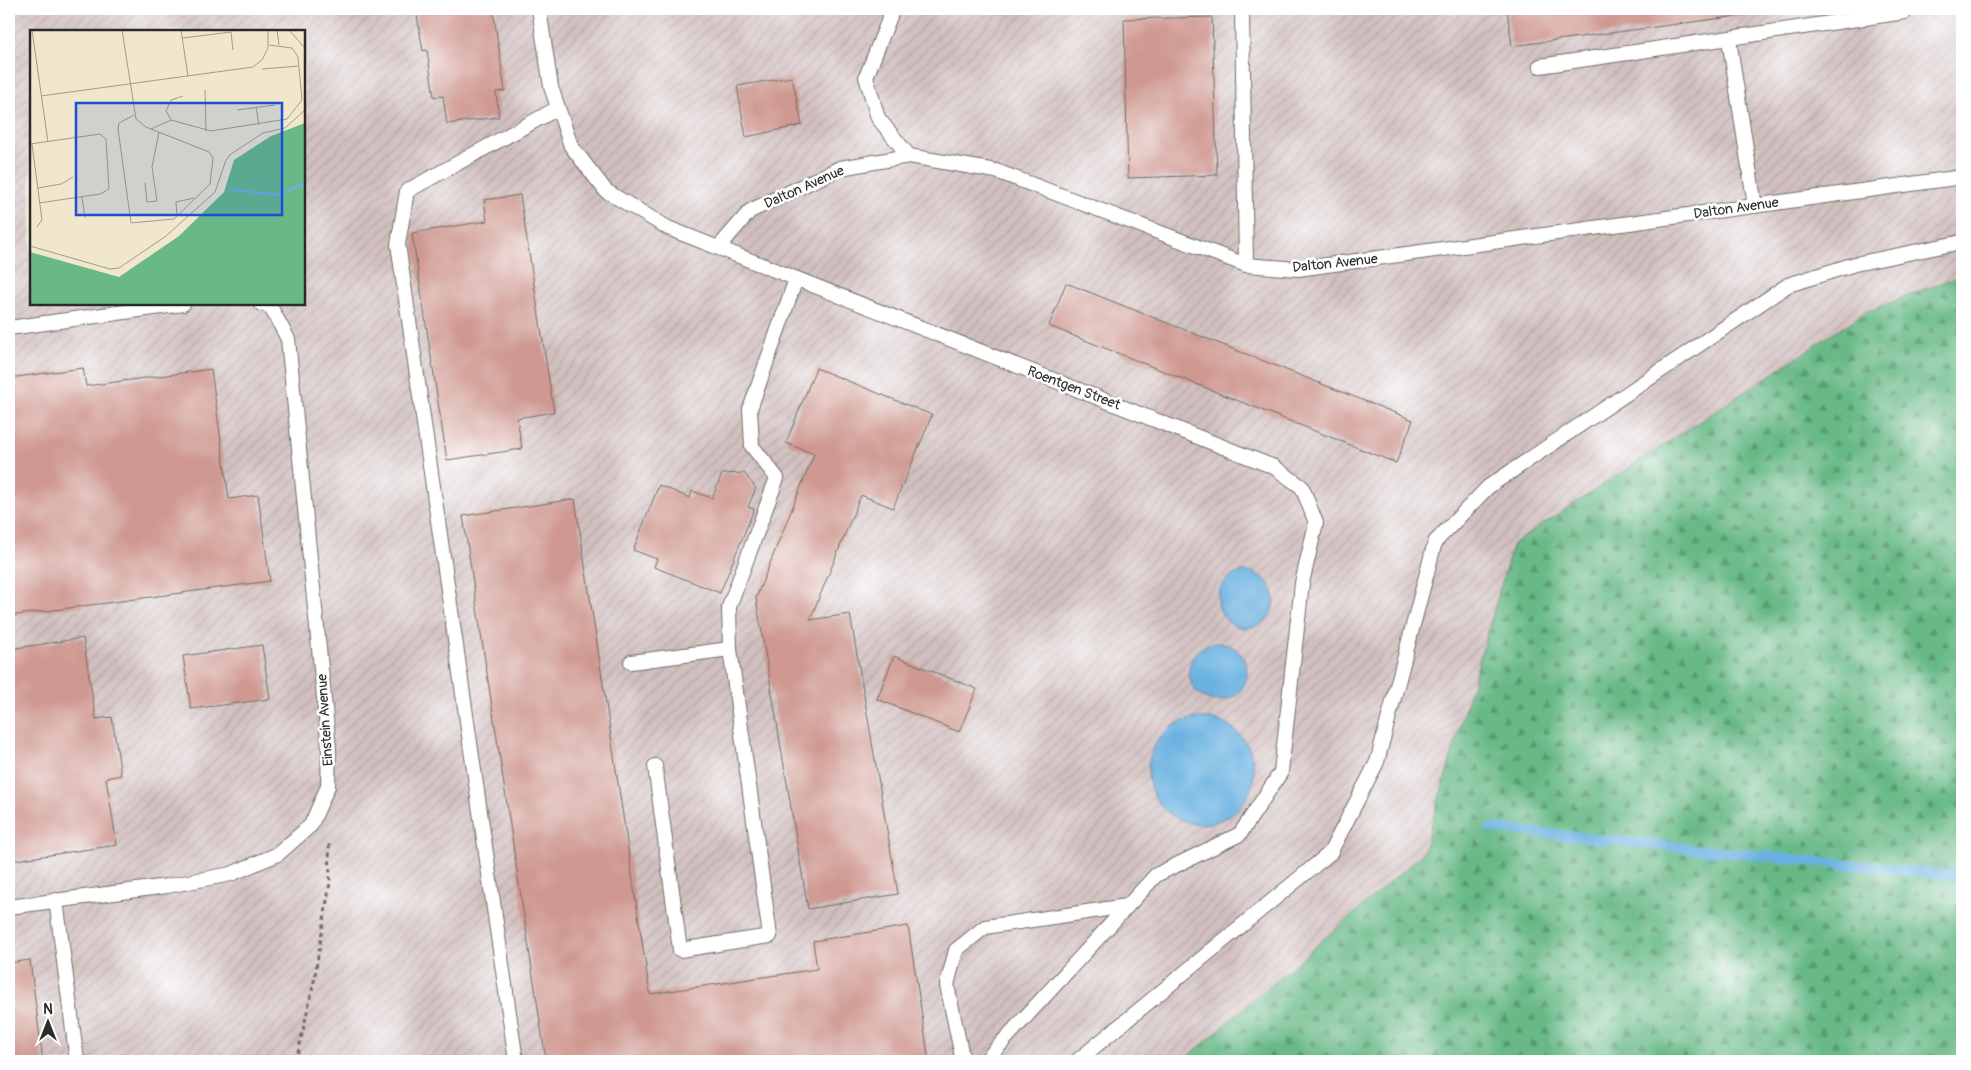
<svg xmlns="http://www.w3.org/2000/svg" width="1971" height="1070" font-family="Pangolin,sans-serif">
	<defs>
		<pattern id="industrial-furrows" width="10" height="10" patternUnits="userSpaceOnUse" patternTransform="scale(1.25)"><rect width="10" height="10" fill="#d1bfbf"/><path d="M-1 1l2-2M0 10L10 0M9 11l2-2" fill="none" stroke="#b4a4a4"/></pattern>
		<pattern id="forest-firs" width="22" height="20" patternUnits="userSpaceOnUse" patternTransform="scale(1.25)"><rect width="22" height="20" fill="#68b986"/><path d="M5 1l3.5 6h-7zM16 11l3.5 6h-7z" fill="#56976e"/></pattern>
	</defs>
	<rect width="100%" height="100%" fill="#fff"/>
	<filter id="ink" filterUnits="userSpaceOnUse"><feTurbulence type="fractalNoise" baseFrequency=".02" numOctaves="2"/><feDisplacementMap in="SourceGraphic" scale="10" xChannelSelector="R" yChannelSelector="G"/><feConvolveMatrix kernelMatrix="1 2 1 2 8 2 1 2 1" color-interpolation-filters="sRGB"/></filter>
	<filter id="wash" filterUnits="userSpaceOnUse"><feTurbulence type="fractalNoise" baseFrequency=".0096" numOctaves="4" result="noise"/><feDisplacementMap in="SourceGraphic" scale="20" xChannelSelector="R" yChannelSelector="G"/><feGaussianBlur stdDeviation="1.12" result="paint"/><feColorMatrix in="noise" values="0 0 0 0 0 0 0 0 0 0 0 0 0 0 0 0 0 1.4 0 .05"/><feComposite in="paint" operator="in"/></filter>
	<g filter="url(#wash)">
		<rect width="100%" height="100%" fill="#f0e7cc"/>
		<!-- industrial -->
		<path fill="url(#industrial-furrows)" fill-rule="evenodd" d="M 9,9 L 1962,9 L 1962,275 L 1866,312 L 1514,544 L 1423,854 L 1183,1061 L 9,1061 ZM 31,31 L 304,31 L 304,304 L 31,304 Z"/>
		<!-- forest -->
		<path fill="url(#forest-firs)" stroke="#4a7258" d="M 1962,275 L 1962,1061 L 1183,1061 L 1423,854 L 1513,544 L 1866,312 Z"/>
		<!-- water -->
		<g fill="#69b1e0" stroke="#4a6e86">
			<circle cx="1246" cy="600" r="28"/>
			<circle cx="1218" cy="672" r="29"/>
			<circle cx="1201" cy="771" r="53"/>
		</g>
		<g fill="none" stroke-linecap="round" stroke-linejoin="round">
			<!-- stream -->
			<path stroke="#69b1e0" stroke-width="10" d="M 1490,828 L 1950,875 L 1962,870"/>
		</g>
		<g id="blocks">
			<!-- building -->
			<g fill="#cf9991">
				<path d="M 416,9 L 493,9 L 505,91 L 496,92 L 499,117 L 447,124 L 443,96 L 434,97 L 427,50 L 423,51 Z"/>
				<path d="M 1507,9 L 1783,9 L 1783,10 L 1512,46 Z"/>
				<path d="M 1212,17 L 1217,175 L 1128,178 L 1124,19 Z"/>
				<path d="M 792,77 L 802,125 L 746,137 L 737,86 Z"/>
				<path d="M 520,195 L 554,412 L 517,418 L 522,449 L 447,460 L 412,233 L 487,221 L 484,200 Z"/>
				<path d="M 1066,283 L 1413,420 L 1396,463 L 1049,326 Z"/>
				<path d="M 83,368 L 86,386 L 211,369 L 229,499 L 258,495 L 270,581 L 9,616 L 9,378 Z"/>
				<path d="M 816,368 L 932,415 L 893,508 L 861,495 L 810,620 L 850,614 L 898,894 L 808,909 L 756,598 L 814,454 L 786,443 Z"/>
				<path d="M 744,473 L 756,488 L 748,507 L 754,509 L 720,593 L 654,567 L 657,559 L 633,550 L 659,485 L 690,498 L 692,491 L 712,498 L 722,474 Z"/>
				<path d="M 575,499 L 650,994 L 817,969 L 813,941 L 908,926 L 929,1061 L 546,1061 L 463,516 Z"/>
				<path d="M 83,638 L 96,719 L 112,717 L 121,775 L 106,778 L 117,845 L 9,861 L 9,787 L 12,786 L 9,763 L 9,649 Z"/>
				<path d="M 262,645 L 270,699 L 191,709 L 183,656 Z"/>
				<path d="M 894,656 L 977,689 L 959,732 L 877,699 Z"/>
				<path d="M 30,960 L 43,1061 L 9,1061 L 9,963 Z"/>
			</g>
		</g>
	</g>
	<g filter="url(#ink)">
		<use href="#blocks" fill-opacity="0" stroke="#706d63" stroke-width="1"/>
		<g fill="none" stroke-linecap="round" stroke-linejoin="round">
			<!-- lane casing -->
			<g stroke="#706d63" stroke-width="16">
				<g id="lane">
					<path d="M 539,9 L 551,87 L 571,146 L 606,191 L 668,228 L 1274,467 L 1302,487 L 1316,523 L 1302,583 L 1281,772 L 1240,834 L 1156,875 L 985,1061"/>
					<path d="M 893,9 L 866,77 L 878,118 L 909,156"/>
					<path d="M 1242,9 L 1246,265"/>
					<path d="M 1729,39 L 1755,206"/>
					<path d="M 1540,66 L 1905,12"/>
					<path d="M 718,248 L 750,211 L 840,168 L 909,156 L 996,171 L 1246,265 L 1298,269 L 1962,177"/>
					<path d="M 9,328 L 183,304"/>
					<path d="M 631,662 L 730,649"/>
					<path d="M 655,766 L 680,950 L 770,936 L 730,649 L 729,607 L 777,478 L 752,446 L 750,409 L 796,279"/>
					<path d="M 56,900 L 77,1061"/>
					<path d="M 9,907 L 167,886 L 231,874 L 278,854 L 311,825 L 328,786 L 329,748 L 288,339 L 270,306 L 261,304"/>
					<path d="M 516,1061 L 398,244 L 407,191 L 558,108"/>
					<path d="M 963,1061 L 947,985 L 956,950 L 985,927 L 1127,906"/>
					<path d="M 1077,1061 L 1330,853 L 1377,762 L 1435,542 L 1488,487 L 1788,285 L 1855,264 L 1962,242"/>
				</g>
			</g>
			<!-- path -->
			<path stroke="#706d63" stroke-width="3" stroke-dasharray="4 4" stroke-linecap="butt" d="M 296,1061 L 314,981 L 330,882 L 329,842"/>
			<!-- lane -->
			<use href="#lane" stroke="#fff" stroke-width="14"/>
		</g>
	</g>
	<g text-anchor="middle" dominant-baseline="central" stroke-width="5" stroke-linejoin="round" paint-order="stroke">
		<!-- street labels -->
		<g font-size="14" fill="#2b2b2b" stroke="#fff">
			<text transform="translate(804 187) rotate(-24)">Dalton Avenue</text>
			<text transform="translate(1736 208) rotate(-8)">Dalton Avenue</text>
			<text transform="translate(1335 263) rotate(-6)">Dalton Avenue</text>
			<text transform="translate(1074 388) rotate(21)">Roentgen Street</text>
			<text transform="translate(325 720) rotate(-94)">Einstein Avenue</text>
		</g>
	</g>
	<!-- overview -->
	<g transform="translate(30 30)">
		<rect width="275" height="275" fill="#f0e7cc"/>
		<path d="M 275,93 L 275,275 L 0,275 L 0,222 L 89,247 L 149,206 L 194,162 L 204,130 L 241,106 Z" fill="#68b986"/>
		<path fill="none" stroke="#69b1e0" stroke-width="2.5" d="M 202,160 L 249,165 L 275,153"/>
		<path fill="none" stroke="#a19c8c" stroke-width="1" d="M 2,0 L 18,112M 92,0 L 106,89 L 116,97 L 179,122 L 183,128 L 180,154 L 144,189 L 101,193 L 88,99 L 89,93 L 104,85M 151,0 L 158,46M 247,0 L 249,15M 259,0 L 275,18M 153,8 L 201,2 L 203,20M 232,39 L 269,36M 175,60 L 176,101M 11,66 L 223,37 L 232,30 L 238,18 L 238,0M 226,77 L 229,95M 207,80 L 245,75M 141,90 L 136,81 L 141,70 L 153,66M 121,99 L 141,90 L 181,101 L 257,89 L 272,70 L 268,27 L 262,18 L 239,15M 0,114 L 70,104 L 76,109 L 79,159 L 70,164 L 9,173M 2,114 L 12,190 L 7,197M 115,153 L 117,172 L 127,171 L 122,137 L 129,102M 8,158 L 31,154 L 43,147M 52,167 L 55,188M 147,186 L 146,172 L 164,168M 0,216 L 80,239 L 89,238 L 136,206 L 185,162 L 196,130 L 201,124 L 233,103 L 255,98 L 275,80"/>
		<path fill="#1d4ed8" fill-opacity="0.15" stroke="#1d4ed8" stroke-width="2.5" d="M 46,73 L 252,73 L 252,185 L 46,185 Z"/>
		<rect width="275" height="275" fill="none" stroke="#2b2b2b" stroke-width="2.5"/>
	</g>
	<!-- margin -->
	<rect width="1971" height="1070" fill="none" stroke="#fff" stroke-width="30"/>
	<!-- north arrow -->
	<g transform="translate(48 1022)" stroke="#ffffff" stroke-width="4" paint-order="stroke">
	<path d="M0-4L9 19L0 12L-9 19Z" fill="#2b2b2b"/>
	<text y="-8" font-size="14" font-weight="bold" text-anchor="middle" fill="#2b2b2b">N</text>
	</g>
</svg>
